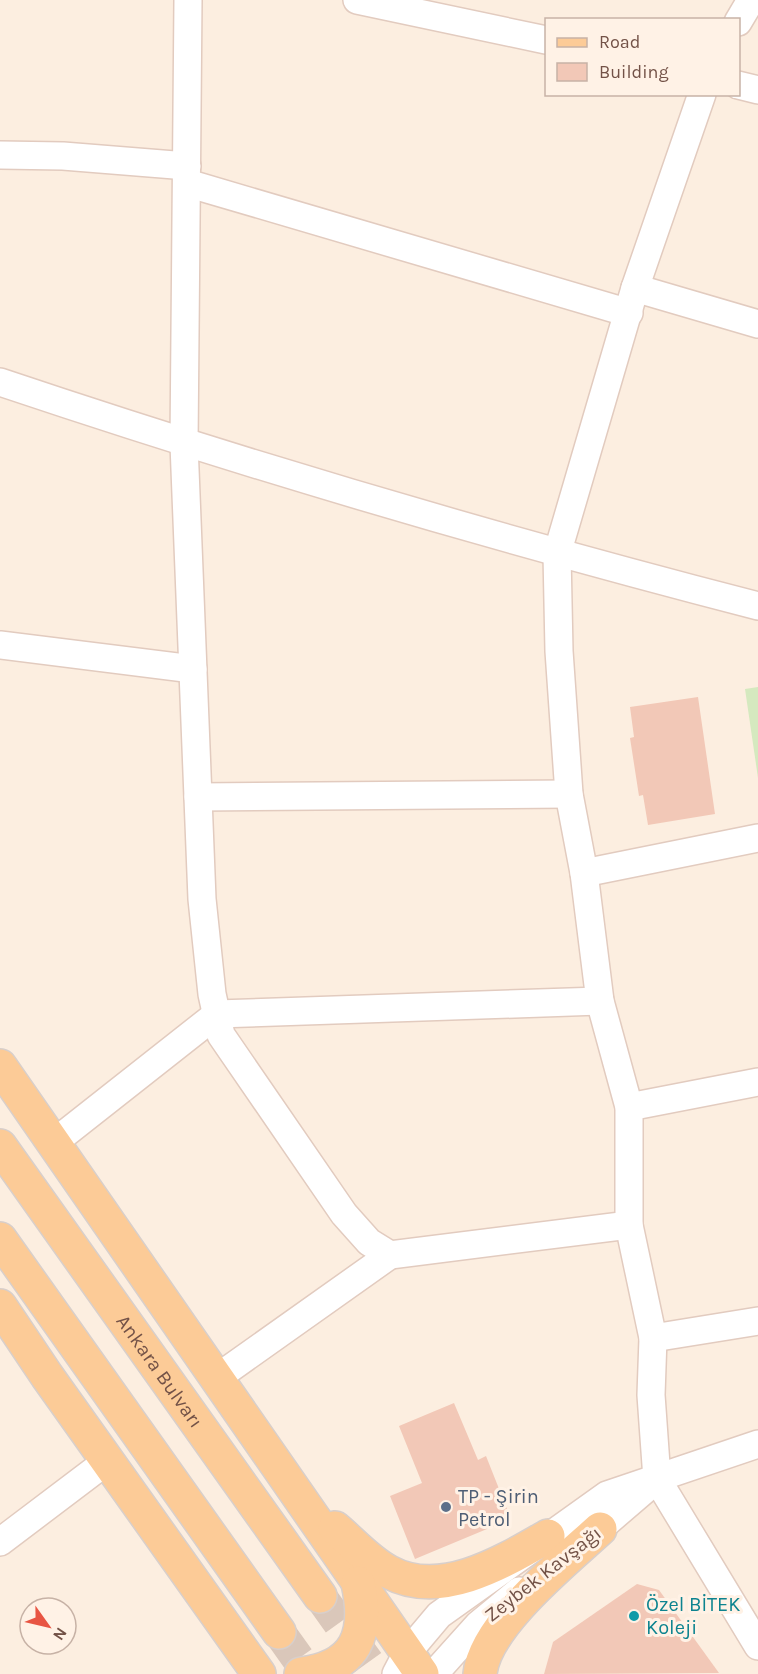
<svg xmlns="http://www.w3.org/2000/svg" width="758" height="1674" font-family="Karla,sans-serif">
	<rect width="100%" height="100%" fill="#fceee0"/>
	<!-- green -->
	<path fill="#d5e9bf" d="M 758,687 L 758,778 L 745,689 Z"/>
	<!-- building -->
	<g fill="#f2c8b7">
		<path d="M 698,697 L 715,814 L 648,825 L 643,795 L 639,796 L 630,738 L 634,737 L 630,707 Z"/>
		<path d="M 454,1403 L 478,1460 L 486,1456 L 511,1519 L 415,1559 L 390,1496 L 422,1483 L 399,1426 Z"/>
		<path d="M 637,1584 L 659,1590 L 719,1673 L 544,1674 L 553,1642 Z"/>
	</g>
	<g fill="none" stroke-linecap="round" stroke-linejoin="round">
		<!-- major-tunnel -->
		<g stroke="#dac7ba" stroke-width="33" stroke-dasharray="33 16" stroke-linecap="butt">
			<path d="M 320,1596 L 376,1674"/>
			<path d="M 279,1632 L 309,1674"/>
		</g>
		<!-- minor casing -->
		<g stroke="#e2cbbf" stroke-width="30">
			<g id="minor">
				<path d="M 188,0 L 184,444 L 202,899 L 212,994 L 221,1035 L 344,1214 L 369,1242 L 390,1255 L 629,1225"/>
				<path d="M 357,0 L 546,40"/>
				<path d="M 738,22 L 751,0"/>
				<path d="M 738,85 L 758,90"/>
				<path d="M 702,94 L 635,288 L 557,554 L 559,651 L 569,794 L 584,873 L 600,1001 L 629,1107 L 629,1225 L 653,1338 L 651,1395 L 657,1479 L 758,1646"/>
				<path d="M 0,155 L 63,156 L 187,166"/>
				<path d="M 187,183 L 629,313"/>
				<path d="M 635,288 L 758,324"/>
				<path d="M 0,382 C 250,466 503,540 758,606"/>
				<path d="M 0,645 L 193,669"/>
				<path d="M 198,797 L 569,794"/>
				<path d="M 584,873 L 758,838"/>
				<path d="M 629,1107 L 758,1082"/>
				<path d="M 52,1144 L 217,1014 L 600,1001"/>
				<path d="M 653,1338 L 758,1321"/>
				<path d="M 218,1377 L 390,1255"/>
				<path d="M 585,1541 L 649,1486"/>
				<path d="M 0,1542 L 107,1461"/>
				<path d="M 396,1674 L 407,1653 L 439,1615 L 607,1495 L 758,1444"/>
				<path d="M 434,1674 L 478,1625 L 519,1591"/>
			</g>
		</g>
		<!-- major casing -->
		<g stroke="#d8cfcb" stroke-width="36">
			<g id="major">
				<path d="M 0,1066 L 422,1674"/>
				<path id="s1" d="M 0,1146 L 320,1596"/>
				<path d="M 0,1239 L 279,1632"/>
				<path d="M 0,1306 L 47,1376 L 259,1674"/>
				<path d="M 335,1528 C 352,1542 369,1562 389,1572 C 441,1600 503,1562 548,1536"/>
				<path d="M 301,1674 C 357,1667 369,1634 358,1583"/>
				<path d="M 480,1674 C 484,1626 565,1561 600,1529"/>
			</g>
		</g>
		<!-- minor -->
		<use href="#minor" stroke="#fff" stroke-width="27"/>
		<!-- major -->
		<use href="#major" stroke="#fccb97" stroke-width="33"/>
	</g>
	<!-- markers -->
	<circle fill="#5c6f8a" stroke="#fff2e6" stroke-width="2" cx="446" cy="1507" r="6"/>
	<circle fill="#0f9aa8" stroke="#fff2e6" stroke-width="2" cx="634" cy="1616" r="6"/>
	<g text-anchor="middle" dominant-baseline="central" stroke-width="6" stroke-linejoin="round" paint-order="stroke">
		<!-- street labels -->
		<g font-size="20" fill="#735247" stroke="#fff2e6">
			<text stroke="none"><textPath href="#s1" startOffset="276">Ankara Bulvarı</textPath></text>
			<text transform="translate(543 1574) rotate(-38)">Zeybek Kavşağı</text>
		</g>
		<!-- service labels -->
		<g font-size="20" fill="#4e5e75" stroke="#fff2e6" text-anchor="start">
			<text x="458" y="1496">TP - Şirin<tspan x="458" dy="23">Petrol</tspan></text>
		</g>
		<!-- culture labels -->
		<g font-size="20" fill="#0d838f" stroke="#fff2e6" text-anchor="start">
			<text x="646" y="1604">Özel BİTEK<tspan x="646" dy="23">Koleji</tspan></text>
		</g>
	</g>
	<!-- legend -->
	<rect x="545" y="18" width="195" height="78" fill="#fff2e6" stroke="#c7b2a6" stroke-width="1.5"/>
	<rect x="557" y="38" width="30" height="9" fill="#fccb97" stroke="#c7b2a6" stroke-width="1.5"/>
	<text x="599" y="48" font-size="18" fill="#735247">Road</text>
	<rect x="557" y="63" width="30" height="18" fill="#f2c8b7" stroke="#c7b2a6" stroke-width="1.5"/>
	<text x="599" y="78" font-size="18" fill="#735247">Building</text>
	<!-- north arrow -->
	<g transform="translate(48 1626) rotate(124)"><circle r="28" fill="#fff2e6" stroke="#c7b2a6" stroke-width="1.5"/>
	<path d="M0-4.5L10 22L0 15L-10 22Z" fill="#e85543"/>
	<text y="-9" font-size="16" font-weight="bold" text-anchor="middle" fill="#735247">N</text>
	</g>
</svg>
